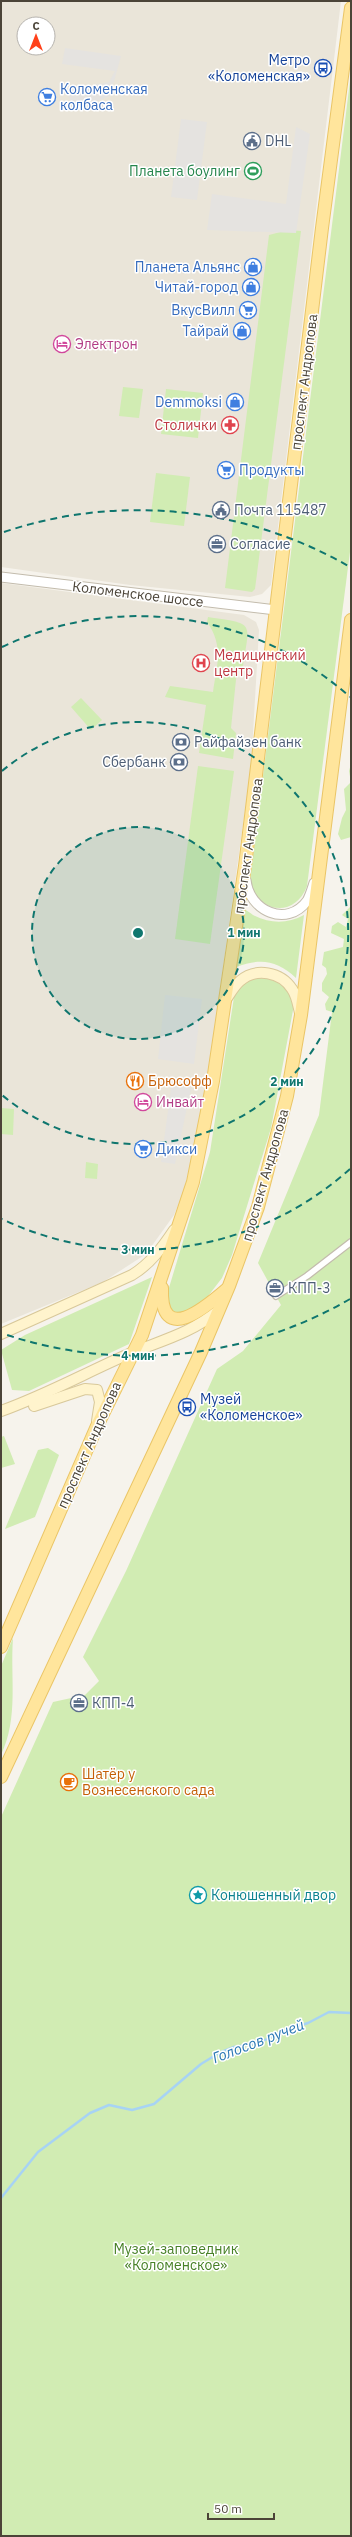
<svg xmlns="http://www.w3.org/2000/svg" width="352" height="2537" font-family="'IBM Plex Sans',sans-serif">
	<rect width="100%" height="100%" fill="#f6f3ec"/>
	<!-- residential -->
	<g fill="#eae5d9" fill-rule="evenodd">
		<path d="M 1,1 L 341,1 L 271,585 L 262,594 L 250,597 L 130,585 L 1,567 ZM 24,24 L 48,24 L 48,48 L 24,48 Z"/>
		<path d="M 1,583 L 244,615 L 256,622 L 259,630 L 251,768 L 205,1096 L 193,1156 L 182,1196 L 174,1215 L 146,1254 L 103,1282 L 1,1324 Z"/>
	</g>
	<!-- green -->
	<g fill="#d1ecb3">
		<path d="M 351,73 L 351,544 L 307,886 C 295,919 256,913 250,880 Z"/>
		<path d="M 288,230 L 301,231 L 255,589 L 252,592 L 225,588 L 269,235 Z"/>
		<path d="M 123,387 L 143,389 L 139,418 L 119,416 Z"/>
		<path d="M 166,389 L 203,393 L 198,438 L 161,434 Z"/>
		<path d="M 156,473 L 190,477 L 184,526 L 150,522 Z"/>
		<path d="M 208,617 C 255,624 250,621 243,666 L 237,670 L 231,728 L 236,733 L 233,759 L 199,753 L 206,705 L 165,697 L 170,686 L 213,692 C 217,665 224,646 207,622 Z"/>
		<path d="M 81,698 L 102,720 L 91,730 L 71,707 Z"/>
		<path d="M 351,764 L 351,837 L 341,840 L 338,834 L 342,818 L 346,810 L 344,789 L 351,782 L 349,771 Z"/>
		<path d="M 198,766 L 234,771 L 210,944 L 175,939 Z"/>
		<path d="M 351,899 L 351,2536 L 1,2536 L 1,1817 L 53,1702 L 85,1695 L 99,1681 L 83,1657 L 126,1571 L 217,1369 L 243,1351 L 281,1305 L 258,1263 L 319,1115 L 332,1012 L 326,1010 L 325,1004 L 329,997 L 322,991 L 322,983 L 327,974 L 326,968 L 322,965 L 324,952 L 343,947 L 344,939 L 331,933 L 332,926 L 338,922 L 346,927 L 348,919 L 342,915 L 350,907 Z"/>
		<path d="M 243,909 C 247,910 250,913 253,915 C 271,924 287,924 304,915 L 296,978 C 277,960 260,958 236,967 Z"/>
		<path d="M 257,978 C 276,978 289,986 294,1005 L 271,1128 L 232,1255 L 222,1278 L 205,1300 L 189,1312 L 175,1314 L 166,1303 L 168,1291 L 210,1152 L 234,997 C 238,986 246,982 257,978 Z"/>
		<path d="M 1,1108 L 14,1109 L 13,1135 L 1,1134 Z"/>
		<path d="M 86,1162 L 98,1164 L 97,1179 L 85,1178 Z"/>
		<path d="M 152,1277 L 129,1344 L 29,1391 L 12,1390 L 1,1350 L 25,1335 Z"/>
		<path d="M 4,1436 L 15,1464 L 1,1468 L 1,1437 Z"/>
		<path d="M 48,1448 L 59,1455 L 35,1517 L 5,1529 L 38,1450 Z"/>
		<path d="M 13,1638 C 10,1678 19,1717 1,1755 L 1,1666 Z"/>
	</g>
	<!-- parking -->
	<g fill="#e5e3e0">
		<path d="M 65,48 L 121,56 L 110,96 L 74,110 L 66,90 L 109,82 L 115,71 L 62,64 Z"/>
		<path d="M 181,119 L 207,122 L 197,200 L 171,197 Z"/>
		<path d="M 296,127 L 310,134 L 296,233 L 207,230 L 212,194 L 286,204 Z"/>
		<path d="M 165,995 L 202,999 L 194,1064 L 158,1059 Z"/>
		<path d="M 172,1081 L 192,1084 L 175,1164 L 161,1162 Z"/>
	</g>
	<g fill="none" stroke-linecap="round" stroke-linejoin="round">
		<!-- stream -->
		<path stroke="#a7d3f4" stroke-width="2.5" d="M 1,2198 L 38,2152 L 90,2113 L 109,2105 L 132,2110 L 154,2104 L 201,2064 L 219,2053 L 234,2047 L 259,2043 L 283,2031 L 308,2023 L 329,2012 L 351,2013"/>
		<!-- pedestrian casing -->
		<g stroke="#c3bcad" stroke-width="8">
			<path id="pedestrian" d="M 276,1296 L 307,1276 L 351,1242"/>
		</g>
		<!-- tertiary casing -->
		<g stroke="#c3bcad" stroke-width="11">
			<g id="tertiary">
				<path d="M 1,577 L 276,610"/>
				<path d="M 246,880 C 249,911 287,928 307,901 C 310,896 312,889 314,883"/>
			</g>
		</g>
		<!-- secondary casing -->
		<g stroke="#d8c89a" stroke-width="12">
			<g id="secondary">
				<path d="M 225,1001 C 230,994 234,986 240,981 C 256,967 281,972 292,989 C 297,996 298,1005 300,1013"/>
				<path d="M 1,1334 L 132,1275 C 150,1264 162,1248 174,1230"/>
				<path d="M 34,1406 L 85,1389 L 97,1390 L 100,1402 L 97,1421"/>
				<path d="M 1,1411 C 46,1395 87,1372 131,1353 C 163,1340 191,1333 218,1311"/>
			</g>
		</g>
		<!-- primary casing -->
		<g stroke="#eac566" stroke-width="14">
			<g id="primary">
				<path d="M 162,1288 C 160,1346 205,1308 227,1289"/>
				<path d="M 1,1647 L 97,1426 L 142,1335 L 193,1182 L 213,1081 L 245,866 L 322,228 L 351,8"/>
				<path d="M 1,1777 L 201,1352 L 229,1286 L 258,1207 L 287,1096 L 301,1015 L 351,620"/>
			</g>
		</g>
		<!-- pedestrian -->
		<use href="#pedestrian" stroke="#fff" stroke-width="5.5"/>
		<!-- tertiary -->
		<use href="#tertiary" stroke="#fff" stroke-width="9"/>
		<!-- secondary -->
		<use href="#secondary" stroke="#fff4cd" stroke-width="10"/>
		<!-- primary -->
		<use href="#primary" stroke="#ffe59c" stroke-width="12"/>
	</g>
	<!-- distance rings -->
	<circle cx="138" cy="933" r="106" fill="#0f766e" fill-opacity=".12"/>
	<g fill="none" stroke="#0f766e" stroke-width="2" stroke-dasharray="7 5">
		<circle cx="138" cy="933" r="106"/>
		<path d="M2 771A211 211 0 1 1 2 1095"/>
		<path d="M350 1169A317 317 0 0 1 2 1219M2 647A317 317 0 0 1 350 697"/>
		<path d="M350 1299A423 423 0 0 1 4 1334M4 532A423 423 0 0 1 350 567"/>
	</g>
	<!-- icons -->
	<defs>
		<g id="bus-ring" transform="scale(0.9)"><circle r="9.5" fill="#fff" stroke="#1a4fb4" stroke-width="1.5"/><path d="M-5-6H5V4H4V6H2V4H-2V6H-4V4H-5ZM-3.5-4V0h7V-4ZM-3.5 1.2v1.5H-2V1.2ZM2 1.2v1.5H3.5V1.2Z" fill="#1a4fb4"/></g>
		<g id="supermarket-ring" transform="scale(0.9)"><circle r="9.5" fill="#fff" stroke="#3f7fe0" stroke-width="1.5"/><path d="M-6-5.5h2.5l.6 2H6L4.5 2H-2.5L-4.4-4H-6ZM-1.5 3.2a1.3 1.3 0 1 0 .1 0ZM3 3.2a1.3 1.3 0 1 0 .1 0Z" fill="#3f7fe0"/></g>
		<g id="civic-ring" transform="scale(0.9)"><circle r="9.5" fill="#fff" stroke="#5c6f8a" stroke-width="1.5"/><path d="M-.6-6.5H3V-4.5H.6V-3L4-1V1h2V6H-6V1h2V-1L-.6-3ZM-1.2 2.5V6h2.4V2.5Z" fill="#5c6f8a"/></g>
		<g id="stadium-ring" transform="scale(0.9)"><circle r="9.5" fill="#fff" stroke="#2e9e5b" stroke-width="1.5"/><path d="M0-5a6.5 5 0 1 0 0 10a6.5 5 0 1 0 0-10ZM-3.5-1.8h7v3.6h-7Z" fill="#2e9e5b"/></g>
		<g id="shop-ring" transform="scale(0.9)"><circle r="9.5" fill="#fff" stroke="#3f7fe0" stroke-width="1.5"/><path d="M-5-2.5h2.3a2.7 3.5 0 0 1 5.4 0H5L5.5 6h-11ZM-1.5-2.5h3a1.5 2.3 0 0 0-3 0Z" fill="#3f7fe0"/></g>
		<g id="hotel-ring" transform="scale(0.9)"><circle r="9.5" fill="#fff" stroke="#d1479c" stroke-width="1.5"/><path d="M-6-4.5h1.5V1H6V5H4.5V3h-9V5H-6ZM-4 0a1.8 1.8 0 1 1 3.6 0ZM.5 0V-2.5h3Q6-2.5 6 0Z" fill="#d1479c"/></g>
		<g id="pharmacy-ring" transform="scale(0.9)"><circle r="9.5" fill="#fff" stroke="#e0444e" stroke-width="1.5"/><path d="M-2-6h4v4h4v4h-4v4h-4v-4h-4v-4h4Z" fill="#e0444e"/></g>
		<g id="office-ring" transform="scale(0.9)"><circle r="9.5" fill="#fff" stroke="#5c6f8a" stroke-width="1.5"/><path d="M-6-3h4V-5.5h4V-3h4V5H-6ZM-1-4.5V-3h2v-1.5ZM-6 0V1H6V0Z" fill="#5c6f8a"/></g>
		<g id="hospital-ring" transform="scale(0.9)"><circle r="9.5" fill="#fff" stroke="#e0444e" stroke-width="1.5"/><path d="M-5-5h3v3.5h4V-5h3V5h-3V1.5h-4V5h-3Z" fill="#e0444e"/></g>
		<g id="bank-ring" transform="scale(0.9)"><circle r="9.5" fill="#fff" stroke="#5c6f8a" stroke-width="1.5"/><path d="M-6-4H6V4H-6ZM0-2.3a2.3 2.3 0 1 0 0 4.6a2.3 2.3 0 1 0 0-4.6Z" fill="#5c6f8a"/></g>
		<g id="restaurant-ring" transform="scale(0.9)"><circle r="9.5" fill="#fff" stroke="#e8710a" stroke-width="1.5"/><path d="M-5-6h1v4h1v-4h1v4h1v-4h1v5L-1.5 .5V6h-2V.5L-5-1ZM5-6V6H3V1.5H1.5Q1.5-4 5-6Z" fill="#e8710a"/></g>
		<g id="cafe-ring" transform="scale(0.9)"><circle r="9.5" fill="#fff" stroke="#e8710a" stroke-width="1.5"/><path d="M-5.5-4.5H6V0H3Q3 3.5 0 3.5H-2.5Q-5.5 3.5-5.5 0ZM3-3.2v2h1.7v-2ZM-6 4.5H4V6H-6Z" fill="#e8710a"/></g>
		<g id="sight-ring" transform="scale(0.9)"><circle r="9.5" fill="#fff" stroke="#0f9aa8" stroke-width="1.5"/><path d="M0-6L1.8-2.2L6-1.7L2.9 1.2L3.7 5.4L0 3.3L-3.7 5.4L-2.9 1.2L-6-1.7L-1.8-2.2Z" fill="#0f9aa8"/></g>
	</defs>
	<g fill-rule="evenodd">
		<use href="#bus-ring" x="323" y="68"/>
		<use href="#supermarket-ring" x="47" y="97"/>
		<use href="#civic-ring" x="252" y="141"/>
		<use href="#stadium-ring" x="253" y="171"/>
		<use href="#shop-ring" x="253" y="267"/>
		<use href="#shop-ring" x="251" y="287"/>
		<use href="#supermarket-ring" x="248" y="310"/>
		<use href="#shop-ring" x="242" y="331"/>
		<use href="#hotel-ring" x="62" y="344"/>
		<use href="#shop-ring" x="235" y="402"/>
		<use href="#pharmacy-ring" x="230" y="425"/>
		<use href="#supermarket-ring" x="226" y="470"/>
		<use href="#civic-ring" x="221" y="510"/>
		<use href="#office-ring" x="217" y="544"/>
		<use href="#hospital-ring" x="201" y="663"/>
		<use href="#bank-ring" x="181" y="742"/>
		<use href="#bank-ring" x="179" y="762"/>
		<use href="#restaurant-ring" x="135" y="1081"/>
		<use href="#hotel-ring" x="143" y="1102"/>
		<use href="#supermarket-ring" x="143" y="1149"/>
		<use href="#office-ring" x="275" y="1288"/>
		<use href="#bus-ring" x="187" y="1407"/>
		<use href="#office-ring" x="79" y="1703"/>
		<use href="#cafe-ring" x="69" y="1782"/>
		<use href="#sight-ring" x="198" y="1895"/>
	</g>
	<g text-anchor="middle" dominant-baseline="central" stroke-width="3" stroke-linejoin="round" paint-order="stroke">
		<!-- transit labels -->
		<g font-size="14" fill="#164399" stroke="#fff" text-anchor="end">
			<text x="310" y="60">Метро<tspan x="310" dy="16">«Коломенская»</tspan></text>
			<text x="200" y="1399" text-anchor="start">Музей<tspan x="200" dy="16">«Коломенское»</tspan></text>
		</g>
		<!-- shop labels -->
		<g font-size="14" fill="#366cbe" stroke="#fff" text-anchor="end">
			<text x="60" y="89" text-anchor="start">Коломенская<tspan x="60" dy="16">колбаса</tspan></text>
			<text x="240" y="267">Планета Альянс</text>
			<text x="238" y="287">Читай-город</text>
			<text x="235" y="310">ВкусВилл</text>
			<text x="229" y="331">Тайрай</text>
			<text x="222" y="402">Demmoksi</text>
			<text x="239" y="470" text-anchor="start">Продукты</text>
			<text x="156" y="1149" text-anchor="start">Дикси</text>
		</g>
		<!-- service labels -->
		<g font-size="14" fill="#4e5e75" stroke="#fff" text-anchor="start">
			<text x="265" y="141">DHL</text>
			<text x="234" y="510">Почта 115487</text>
			<text x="230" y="544">Согласие</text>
			<text x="194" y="742">Райфайзен банк</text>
			<text x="166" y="762" text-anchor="end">Сбербанк</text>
			<text x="288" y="1288">КПП-3</text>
			<text x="92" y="1703">КПП-4</text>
		</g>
		<!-- leisure labels -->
		<g font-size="14" fill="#27864d" stroke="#fff" text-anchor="end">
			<text x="240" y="171">Планета боулинг</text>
		</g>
		<!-- hotel labels -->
		<g font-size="14" fill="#b23c85" stroke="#fff" text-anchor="start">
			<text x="75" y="344">Электрон</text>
			<text x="156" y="1102">Инвайт</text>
		</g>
		<!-- street labels -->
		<g font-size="14" fill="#4b4438" stroke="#fff">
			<text transform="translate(304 382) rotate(-83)">проспект Андропова</text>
			<text transform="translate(138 594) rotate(7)">Коломенское шоссе</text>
			<text transform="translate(248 846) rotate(-82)">проспект Андропова</text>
			<text transform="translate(265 1175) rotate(-74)">проспект Андропова</text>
			<text transform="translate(89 1445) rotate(-66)">проспект Андропова</text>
		</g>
		<!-- health labels -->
		<g font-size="14" fill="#be3a42" stroke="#fff" text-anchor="end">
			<text x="217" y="425">Столички</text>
			<text x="214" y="655" text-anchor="start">Медицинский<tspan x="214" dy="16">центр</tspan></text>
		</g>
		<!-- food labels -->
		<g font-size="14" fill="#c56008" stroke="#fff" text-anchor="start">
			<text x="148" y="1081">Брюсофф</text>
			<text x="82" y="1774">Шатёр у<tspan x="82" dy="16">Вознесенского сада</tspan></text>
		</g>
		<!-- culture labels -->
		<g font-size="14" fill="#0d838f" stroke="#fff" text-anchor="start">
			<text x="211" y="1895">Конюшенный двор</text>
		</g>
		<!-- park labels -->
		<g font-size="14" fill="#478127" stroke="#fff">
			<text x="176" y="2249">Музей-заповедник<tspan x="176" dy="16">«Коломенское»</tspan></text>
		</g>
		<!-- water labels -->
		<g font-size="15" font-style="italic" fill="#2a78b5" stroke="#fff">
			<text transform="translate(258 2041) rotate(-21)">Голосов ручей</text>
		</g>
	</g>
	<circle cx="138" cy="933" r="6" fill="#0f766e" stroke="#fff" stroke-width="2"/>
	<g font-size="12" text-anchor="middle" font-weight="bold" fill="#0f766e" stroke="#fff" stroke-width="3" stroke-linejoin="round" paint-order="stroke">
		<text x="244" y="937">1 мин</text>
		<text x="287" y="1086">2 мин</text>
		<text x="138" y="1254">3 мин</text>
		<text x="138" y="1360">4 мин</text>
	</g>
	<!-- border -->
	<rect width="352" height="2537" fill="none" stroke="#4b4438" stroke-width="4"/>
	<!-- north arrow -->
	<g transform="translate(36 36)"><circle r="19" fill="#ffffff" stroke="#b7b4af"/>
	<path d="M0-3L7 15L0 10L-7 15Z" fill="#ff411a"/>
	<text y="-6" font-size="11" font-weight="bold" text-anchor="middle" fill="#4b4438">С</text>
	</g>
	<!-- scale -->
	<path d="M208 2513v6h66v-6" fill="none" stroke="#4b4438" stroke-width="2"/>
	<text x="214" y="2513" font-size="12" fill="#4b4438" stroke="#ffffff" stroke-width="3" paint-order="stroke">50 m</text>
</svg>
